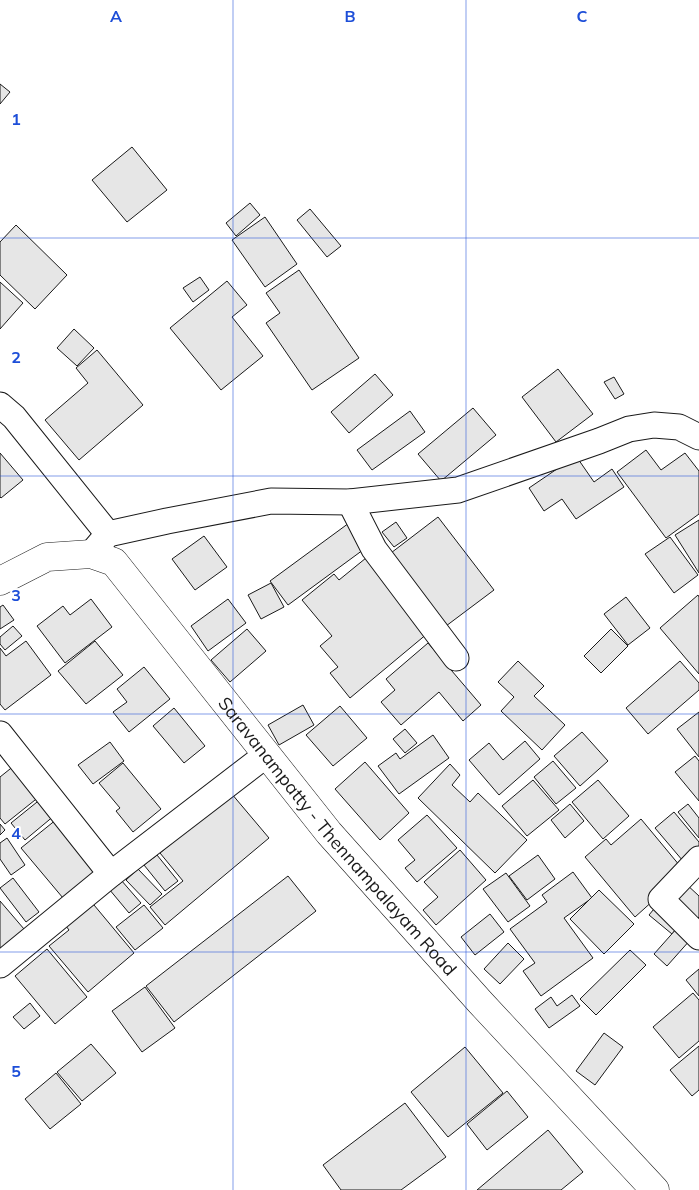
<svg xmlns="http://www.w3.org/2000/svg" width="699" height="1190" font-family="Mulish,sans-serif">
	<rect width="100%" height="100%" fill="#fff"/>
	<!-- building -->
	<g fill="#e6e6e6" stroke="#1a1a1a">
		<path d="M 0,84 L 10,92 L 0,104 Z"/>
		<path d="M 132,147 L 167,190 L 127,222 L 92,180 Z"/>
		<path d="M 250,203 L 260,215 L 236,236 L 226,223 Z"/>
		<path d="M 310,209 L 341,246 L 327,257 L 297,220 Z"/>
		<path d="M 265,217 L 297,264 L 265,287 L 232,240 Z"/>
		<path d="M 16,225 L 67,275 L 35,309 L 0,275 L 0,242 Z"/>
		<path d="M 299,270 L 359,358 L 312,390 L 266,323 L 280,313 L 266,293 Z"/>
		<path d="M 200,277 L 209,290 L 193,302 L 183,288 Z"/>
		<path d="M 227,281 L 247,305 L 232,317 L 263,356 L 221,390 L 170,328 Z"/>
		<path d="M 0,282 L 23,303 L 0,329 Z"/>
		<path d="M 74,329 L 94,348 L 77,366 L 57,348 Z"/>
		<path d="M 97,350 L 143,405 L 79,460 L 45,420 L 88,383 L 76,368 Z"/>
		<path d="M 558,369 L 593,414 L 556,442 L 522,397 Z"/>
		<path d="M 375,374 L 393,395 L 349,433 L 331,412 Z"/>
		<path d="M 614,377 L 624,394 L 615,399 L 604,382 Z"/>
		<path d="M 473,408 L 496,435 L 441,481 L 418,454 Z"/>
		<path d="M 410,411 L 425,432 L 372,470 L 357,450 Z"/>
		<path d="M 646,450 L 661,470 L 685,453 L 699,471 L 699,514 L 666,538 L 617,472 Z"/>
		<path d="M 0,453 L 23,480 L 1,498 L 0,497 Z"/>
		<path d="M 576,456 L 594,482 L 612,469 L 624,487 L 576,519 L 562,499 L 544,511 L 529,488 Z"/>
		<path d="M 438,517 L 494,590 L 442,629 L 387,556 Z"/>
		<path d="M 699,520 L 699,573 L 675,535 Z"/>
		<path d="M 396,522 L 407,538 L 394,547 L 382,532 Z"/>
		<path d="M 349,523 L 367,547 L 288,605 L 270,581 Z"/>
		<path d="M 204,536 L 227,567 L 195,590 L 172,559 Z"/>
		<path d="M 670,537 L 698,575 L 674,593 L 645,554 Z"/>
		<path d="M 366,558 L 428,633 L 350,698 L 330,673 L 338,667 L 320,646 L 332,636 L 302,600 L 334,574 L 339,580 Z"/>
		<path d="M 271,583 L 284,607 L 261,619 L 248,595 Z"/>
		<path d="M 698,595 L 699,597 L 699,674 L 660,628 Z"/>
		<path d="M 626,597 L 650,628 L 628,645 L 604,614 Z"/>
		<path d="M 91,599 L 112,627 L 65,663 L 37,626 L 63,606 L 70,615 Z"/>
		<path d="M 228,599 L 246,623 L 208,651 L 191,626 Z"/>
		<path d="M 3,605 L 14,620 L 0,629 L 0,607 Z"/>
		<path d="M 13,626 L 22,636 L 5,650 L 0,644 L 0,637 Z"/>
		<path d="M 247,629 L 266,651 L 230,682 L 211,660 Z"/>
		<path d="M 611,629 L 628,646 L 601,673 L 584,656 Z"/>
		<path d="M 26,641 L 51,675 L 5,710 L 0,704 L 0,648 L 6,656 Z"/>
		<path d="M 95,641 L 123,675 L 86,704 L 58,671 Z"/>
		<path d="M 428,643 L 481,705 L 463,721 L 439,692 L 401,725 L 381,702 L 395,690 L 386,679 Z"/>
		<path d="M 518,661 L 544,686 L 534,696 L 565,725 L 542,750 L 501,711 L 514,697 L 498,682 Z"/>
		<path d="M 680,661 L 699,683 L 699,690 L 648,734 L 626,708 Z"/>
		<path d="M 144,667 L 170,699 L 129,732 L 113,712 L 127,702 L 117,689 Z"/>
		<path d="M 303,705 L 314,725 L 279,745 L 268,725 Z"/>
		<path d="M 340,706 L 367,738 L 333,766 L 306,735 Z"/>
		<path d="M 174,708 L 205,746 L 184,763 L 153,726 Z"/>
		<path d="M 699,712 L 699,757 L 677,729 Z"/>
		<path d="M 405,729 L 417,743 L 405,753 L 393,739 Z"/>
		<path d="M 582,732 L 608,761 L 580,786 L 554,756 Z"/>
		<path d="M 433,735 L 449,758 L 399,794 L 378,766 L 396,753 L 400,759 Z"/>
		<path d="M 525,741 L 540,759 L 499,795 L 469,760 L 489,743 L 503,760 Z"/>
		<path d="M 110,742 L 124,761 L 93,784 L 78,765 Z"/>
		<path d="M 695,756 L 699,761 L 699,801 L 675,772 Z"/>
		<path d="M 553,761 L 576,788 L 556,804 L 534,777 Z"/>
		<path d="M 365,762 L 409,813 L 380,840 L 335,789 Z"/>
		<path d="M 123,763 L 161,809 L 133,832 L 116,811 L 120,808 L 99,783 Z"/>
		<path d="M 450,764 L 460,775 L 452,785 L 470,802 L 478,793 L 527,840 L 495,873 L 418,798 Z"/>
		<path d="M 15,765 L 40,796 L 5,824 L 0,818 L 0,777 Z"/>
		<path d="M 533,780 L 559,810 L 527,836 L 502,806 Z"/>
		<path d="M 598,780 L 629,816 L 603,839 L 572,802 Z"/>
		<path d="M 231,793 L 269,838 L 165,925 L 150,907 L 183,881 L 160,853 Z"/>
		<path d="M 42,798 L 55,815 L 25,840 L 11,823 Z"/>
		<path d="M 570,804 L 584,821 L 565,838 L 551,820 Z"/>
		<path d="M 688,804 L 699,818 L 699,838 L 678,812 Z"/>
		<path d="M 674,812 L 699,842 L 699,848 L 683,861 L 655,828 Z"/>
		<path d="M 427,815 L 457,848 L 417,882 L 405,868 L 415,860 L 398,840 Z"/>
		<path d="M 57,819 L 98,869 L 63,898 L 21,848 Z"/>
		<path d="M 641,819 L 685,872 L 635,917 L 585,857 L 606,839 L 611,845 Z"/>
		<path d="M 0,824 L 5,830 L 0,835 Z"/>
		<path d="M 7,838 L 25,865 L 11,875 L 0,859 L 0,843 Z"/>
		<path d="M 460,850 L 486,880 L 436,925 L 423,910 L 438,897 L 424,882 Z"/>
		<path d="M 157,855 L 178,881 L 165,891 L 144,865 Z"/>
		<path d="M 538,855 L 555,879 L 527,900 L 509,876 Z"/>
		<path d="M 138,869 L 162,894 L 150,905 L 126,880 Z"/>
		<path d="M 573,872 L 592,898 L 564,918 L 593,958 L 541,996 L 523,971 L 535,963 L 510,929 L 547,902 L 542,895 Z"/>
		<path d="M 506,873 L 530,906 L 508,922 L 483,889 Z"/>
		<path d="M 288,876 L 316,911 L 174,1022 L 146,986 Z"/>
		<path d="M 13,878 L 39,912 L 26,922 L 0,888 Z"/>
		<path d="M 121,880 L 141,903 L 129,913 L 109,889 Z"/>
		<path d="M 685,883 L 699,896 L 699,917 L 696,920 L 672,897 Z"/>
		<path d="M 599,890 L 634,924 L 604,954 L 570,919 Z"/>
		<path d="M 89,899 L 134,953 L 88,992 L 49,946 L 69,930 L 62,921 Z"/>
		<path d="M 0,901 L 30,936 L 0,957 Z"/>
		<path d="M 658,904 L 681,923 L 672,934 L 649,915 Z"/>
		<path d="M 144,905 L 163,928 L 135,950 L 116,927 Z"/>
		<path d="M 490,914 L 504,932 L 475,955 L 461,937 Z"/>
		<path d="M 678,927 L 691,939 L 667,966 L 654,954 Z"/>
		<path d="M 508,943 L 524,959 L 500,984 L 484,969 Z"/>
		<path d="M 47,949 L 87,997 L 55,1024 L 15,976 Z"/>
		<path d="M 630,950 L 646,965 L 596,1015 L 580,999 Z"/>
		<path d="M 699,969 L 699,996 L 686,980 Z"/>
		<path d="M 145,987 L 175,1028 L 142,1052 L 112,1011 Z"/>
		<path d="M 693,993 L 699,1000 L 699,1041 L 679,1058 L 653,1027 Z"/>
		<path d="M 572,995 L 580,1006 L 549,1028 L 535,1009 L 551,997 L 557,1006 Z"/>
		<path d="M 30,1003 L 40,1016 L 24,1029 L 13,1017 Z"/>
		<path d="M 604,1033 L 623,1047 L 595,1085 L 576,1071 Z"/>
		<path d="M 91,1044 L 116,1073 L 82,1101 L 57,1072 Z"/>
		<path d="M 699,1046 L 699,1090 L 692,1096 L 670,1070 Z"/>
		<path d="M 465,1047 L 503,1093 L 448,1137 L 411,1092 Z"/>
		<path d="M 56,1073 L 81,1104 L 50,1129 L 25,1099 Z"/>
		<path d="M 507,1091 L 528,1117 L 487,1150 L 467,1124 Z"/>
		<path d="M 405,1103 L 446,1157 L 401,1190 L 341,1190 L 323,1165 Z"/>
		<path d="M 548,1130 L 583,1172 L 561,1190 L 477,1190 Z"/>
	</g>
	<g fill="none" stroke-linecap="round" stroke-linejoin="round">
		<!-- minor casing -->
		<g stroke="#1a1a1a" stroke-width="27">
			<g id="minor">
				<path d="M 0,405 L 14,417 L 108,534"/>
				<path d="M 350,502 L 374,549 L 456,658"/>
				<path d="M 91,554 L 108,534 L 167,521 L 271,501 L 350,502 L 458,490 L 599,441 L 629,429 L 654,425 L 679,427 L 699,437"/>
				<path d="M 0,734 L 111,874"/>
				<path d="M 699,859 L 661,899 L 699,937"/>
				<path d="M 0,965 L 111,874 L 266,755"/>
			</g>
		</g>
		<!-- secondary casing -->
		<g stroke="#1a1a1a" stroke-width="29">
			<g id="secondary">
				<path id="s1" d="M 0,581 L 47,557 L 91,554 L 114,562 L 329,833 L 480,1002 L 655,1190"/>
			</g>
		</g>
		<!-- minor -->
		<use href="#minor" stroke="#fff" stroke-width="25"/>
		<!-- secondary -->
		<use href="#secondary" stroke="#fff" stroke-width="28"/>
	</g>
	<!-- grid -->
	<path fill="none" stroke="#1d4ed8" stroke-width="1" stroke-opacity="0.55" d="M 233,0 L 233,1190M 466,0 L 466,1190M 0,238 L 699,238M 0,476 L 699,476M 0,714 L 699,714M 0,952 L 699,952"/>
	<g text-anchor="middle" dominant-baseline="central" stroke-width="4" stroke-linejoin="round" paint-order="stroke">
		<!-- street labels -->
		<g font-size="18" fill="#1a1a1a" stroke="#fff">
			<text stroke="none"><textPath href="#s1" startOffset="475">Saravanampatty - Thennampalayam Road</textPath></text>
		</g>
	</g>
	<g font-size="16" text-anchor="middle" font-weight="bold" fill="#1d4ed8" stroke="#fff" stroke-width="4" stroke-linejoin="round" paint-order="stroke">
		<text x="116" y="22">A</text>
		<text x="350" y="22">B</text>
		<text x="582" y="22">C</text>
		<text x="16" y="125">1</text>
		<text x="16" y="363">2</text>
		<text x="16" y="601">3</text>
		<text x="16" y="839">4</text>
		<text x="16" y="1077">5</text>
	</g>
</svg>
